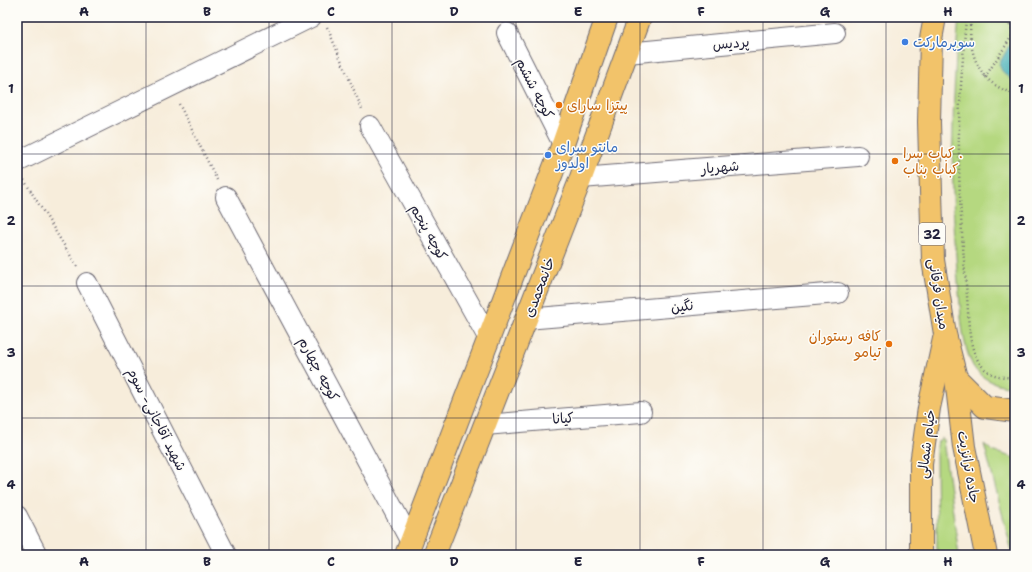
<svg xmlns="http://www.w3.org/2000/svg" width="1032" height="572" font-family="'Shantell Sans','Playpen Sans Arabic',sans-serif">
	<rect width="100%" height="100%" fill="#fdfcf7"/>
	<filter id="ink" filterUnits="userSpaceOnUse"><feTurbulence type="fractalNoise" baseFrequency=".025" numOctaves="2"/><feDisplacementMap in="SourceGraphic" scale="8" xChannelSelector="R" yChannelSelector="G"/><feConvolveMatrix kernelMatrix="1 2 1 2 8 2 1 2 1" color-interpolation-filters="sRGB"/></filter>
	<filter id="wash" filterUnits="userSpaceOnUse"><feTurbulence type="fractalNoise" baseFrequency=".012" numOctaves="4" result="noise"/><feDisplacementMap in="SourceGraphic" scale="16" xChannelSelector="R" yChannelSelector="G"/><feGaussianBlur stdDeviation="0.9" result="paint"/><feColorMatrix in="noise" values="0 0 0 0 0 0 0 0 0 0 0 0 0 0 0 0 0 1.4 0 .05"/><feComposite in="paint" operator="in"/></filter>
	<g filter="url(#wash)">
		<rect width="100%" height="100%" fill="#f7eddb"/>
		<!-- green -->
		<g fill="#b5d880" stroke="#6c7d5e">
			<path d="M 959,17 L 1015,17 L 1015,386 C 1000,387 981,380 973,366 C 962,345 961,316 959,292 C 950,201 951,109 959,17 Z"/>
			<path d="M 942,438 L 943,440 L 959,555 L 937,555 L 936,452 L 938,441 Z"/>
			<path d="M 984,444 L 992,451 L 1015,458 L 1015,555 L 1013,555 Z"/>
		</g>
		<!-- water -->
		<path fill="#3bacb3" stroke="#2e6777" d="M 1014,37 L 1015,38 L 1015,83 L 1002,71 L 999,64 Z"/>
	</g>
	<g filter="url(#ink)">
		<g fill="none" stroke-linecap="round" stroke-linejoin="round">
			<!-- minor casing -->
			<g stroke="#6d6973" stroke-width="22">
				<g id="minor">
					<path d="M 507,33 L 563,144"/>
					<path d="M 627,53 L 835,33"/>
					<path d="M 370,126 L 489,339"/>
					<path d="M 17,162 L 311,17"/>
					<path d="M 581,178 L 858,156"/>
					<path d="M 226,197 L 411,542"/>
					<path d="M 87,283 L 226,555"/>
					<path d="M 526,319 L 838,293"/>
					<path d="M 485,425 L 641,412"/>
					<path d="M 17,516 L 37,555"/>
				</g>
			</g>
			<!-- major casing -->
			<g stroke="#6d6973" stroke-width="24">
				<g id="major">
					<path d="M 935,17 L 931,39 L 929,122 L 933,260 L 945,334 L 956,378 L 985,407 L 1015,411"/>
					<path d="M 956,378 L 964,447 L 986,555"/>
					<path d="M 406,555 L 563,144 L 607,17"/>
					<path d="M 434,555 L 579,183 L 640,17"/>
					<path d="M 921,555 L 921,464 L 929,408 L 944,339"/>
				</g>
			</g>
			<!-- path -->
			<g stroke="#6d6973" stroke-width="2.5" stroke-dasharray="1 3" stroke-linecap="butt">
				<path d="M 966,17 C 963,62 958,108 959,154 C 959,201 963,249 967,296 C 969,318 967,349 982,366 C 989,376 1004,378 1015,377"/>
				<path d="M 971,17 C 967,52 978,84 1015,94"/>
				<path d="M 1008,17 L 1010,26 L 1015,34"/>
				<path d="M 327,27 L 362,109"/>
				<path d="M 985,77 L 1014,33"/>
				<path d="M 179,104 L 217,180"/>
				<path d="M 24,180 L 78,268"/>
			</g>
			<!-- minor -->
			<use href="#minor" stroke="#fff" stroke-width="20"/>
			<!-- major -->
			<use href="#major" stroke="#f2c36a" stroke-width="22"/>
		</g>
	</g>
	<!-- grid -->
	<path fill="none" stroke="#22223b" stroke-width="1" stroke-opacity="0.55" d="M 146,17 L 146,555M 269,17 L 269,555M 392,17 L 392,555M 516,17 L 516,555M 640,17 L 640,555M 763,17 L 763,555M 886,17 L 886,555M 17,154 L 1015,154M 17,286 L 1015,286M 17,418 L 1015,418"/>
	<!-- markers -->
	<g fill="#3f7fe0" stroke="#fdfcf7" stroke-width="1.5">
		<circle cx="905" cy="42" r="4"/>
		<circle cx="548" cy="155" r="4"/>
	</g>
	<g fill="#e8710a" stroke="#fdfcf7" stroke-width="1.5">
		<circle cx="559" cy="105" r="4"/>
		<circle cx="895" cy="161" r="4"/>
		<circle cx="889" cy="344" r="4"/>
	</g>
	<g text-anchor="middle" dominant-baseline="central" stroke-width="3" stroke-linejoin="round" paint-order="stroke">
		<!-- shield labels -->
		<rect fill="#fdfcf7" stroke="#646373" stroke-width="1" x="919" y="223" width="26" height="22" rx="3"/>
		<g font-size="13" font-weight="bold" fill="#22223b">
			<text x="932" y="234">32</text>
		</g>
		<!-- shop labels -->
		<g font-size="14" fill="#366cbe" stroke="#fdfcf7" text-anchor="start">
			<text x="913" y="42">سوپرمارکت</text>
			<text x="556" y="147">مانتو سرای<tspan x="556" dy="16">اولدوز</tspan></text>
		</g>
		<!-- street labels -->
		<g font-size="14" fill="#22223b" stroke="#fdfcf7">
			<text transform="translate(731 43) rotate(-5)">پردیس</text>
			<text transform="translate(535 88) rotate(63)">کوچه ششم</text>
			<text transform="translate(720 167) rotate(-5)">شهریار</text>
			<text transform="translate(429 232) rotate(61)">کوچه پنجم</text>
			<text transform="translate(539 287) rotate(-69)">خانمحمدی</text>
			<text transform="translate(939 294) rotate(81)">میدان فرقانی</text>
			<text transform="translate(682 306) rotate(-5)">نگین</text>
			<text transform="translate(319 369) rotate(62)">کوچه چهارم</text>
			<text transform="translate(563 418) rotate(-4)">کیانا</text>
			<text transform="translate(157 419) rotate(63)">شهید آقاجانی- سوم</text>
			<text transform="translate(926 444) rotate(-83)">خیام شمالی</text>
			<text transform="translate(969 467) rotate(80)">جاده ترانزیت</text>
		</g>
		<!-- food labels -->
		<g font-size="14" fill="#c56008" stroke="#fdfcf7" text-anchor="start">
			<text x="567" y="105">پیتزا سارای</text>
			<text x="903" y="153">کباب سرا .<tspan x="903" dy="16">کباب بناب</tspan></text>
			<text x="881" y="336" text-anchor="end">کافه رستوران<tspan x="881" dy="16">تیامو</tspan></text>
		</g>
	</g>
	<!-- margin -->
	<rect width="1032" height="572" fill="none" stroke="#fdfcf7" stroke-width="44"/>
	<rect x="22" y="22" width="988" height="528" fill="none" stroke="#22223b" stroke-width="1.5"/>
	<g font-size="13" text-anchor="middle" font-weight="bold" fill="#22223b">
		<text x="84" y="16">A</text>
		<text x="207" y="16">B</text>
		<text x="331" y="16">C</text>
		<text x="454" y="16">D</text>
		<text x="578" y="16">E</text>
		<text x="701" y="16">F</text>
		<text x="825" y="16">G</text>
		<text x="948" y="16">H</text>
		<text x="11" y="93">1</text>
		<text x="1021" y="93">1</text>
		<text x="11" y="225">2</text>
		<text x="1021" y="225">2</text>
		<text x="11" y="357">3</text>
		<text x="1021" y="357">3</text>
		<text x="11" y="489">4</text>
		<text x="1021" y="489">4</text>
		<text x="84" y="566">A</text>
		<text x="207" y="566">B</text>
		<text x="331" y="566">C</text>
		<text x="454" y="566">D</text>
		<text x="578" y="566">E</text>
		<text x="701" y="566">F</text>
		<text x="825" y="566">G</text>
		<text x="948" y="566">H</text>
	</g>
</svg>
